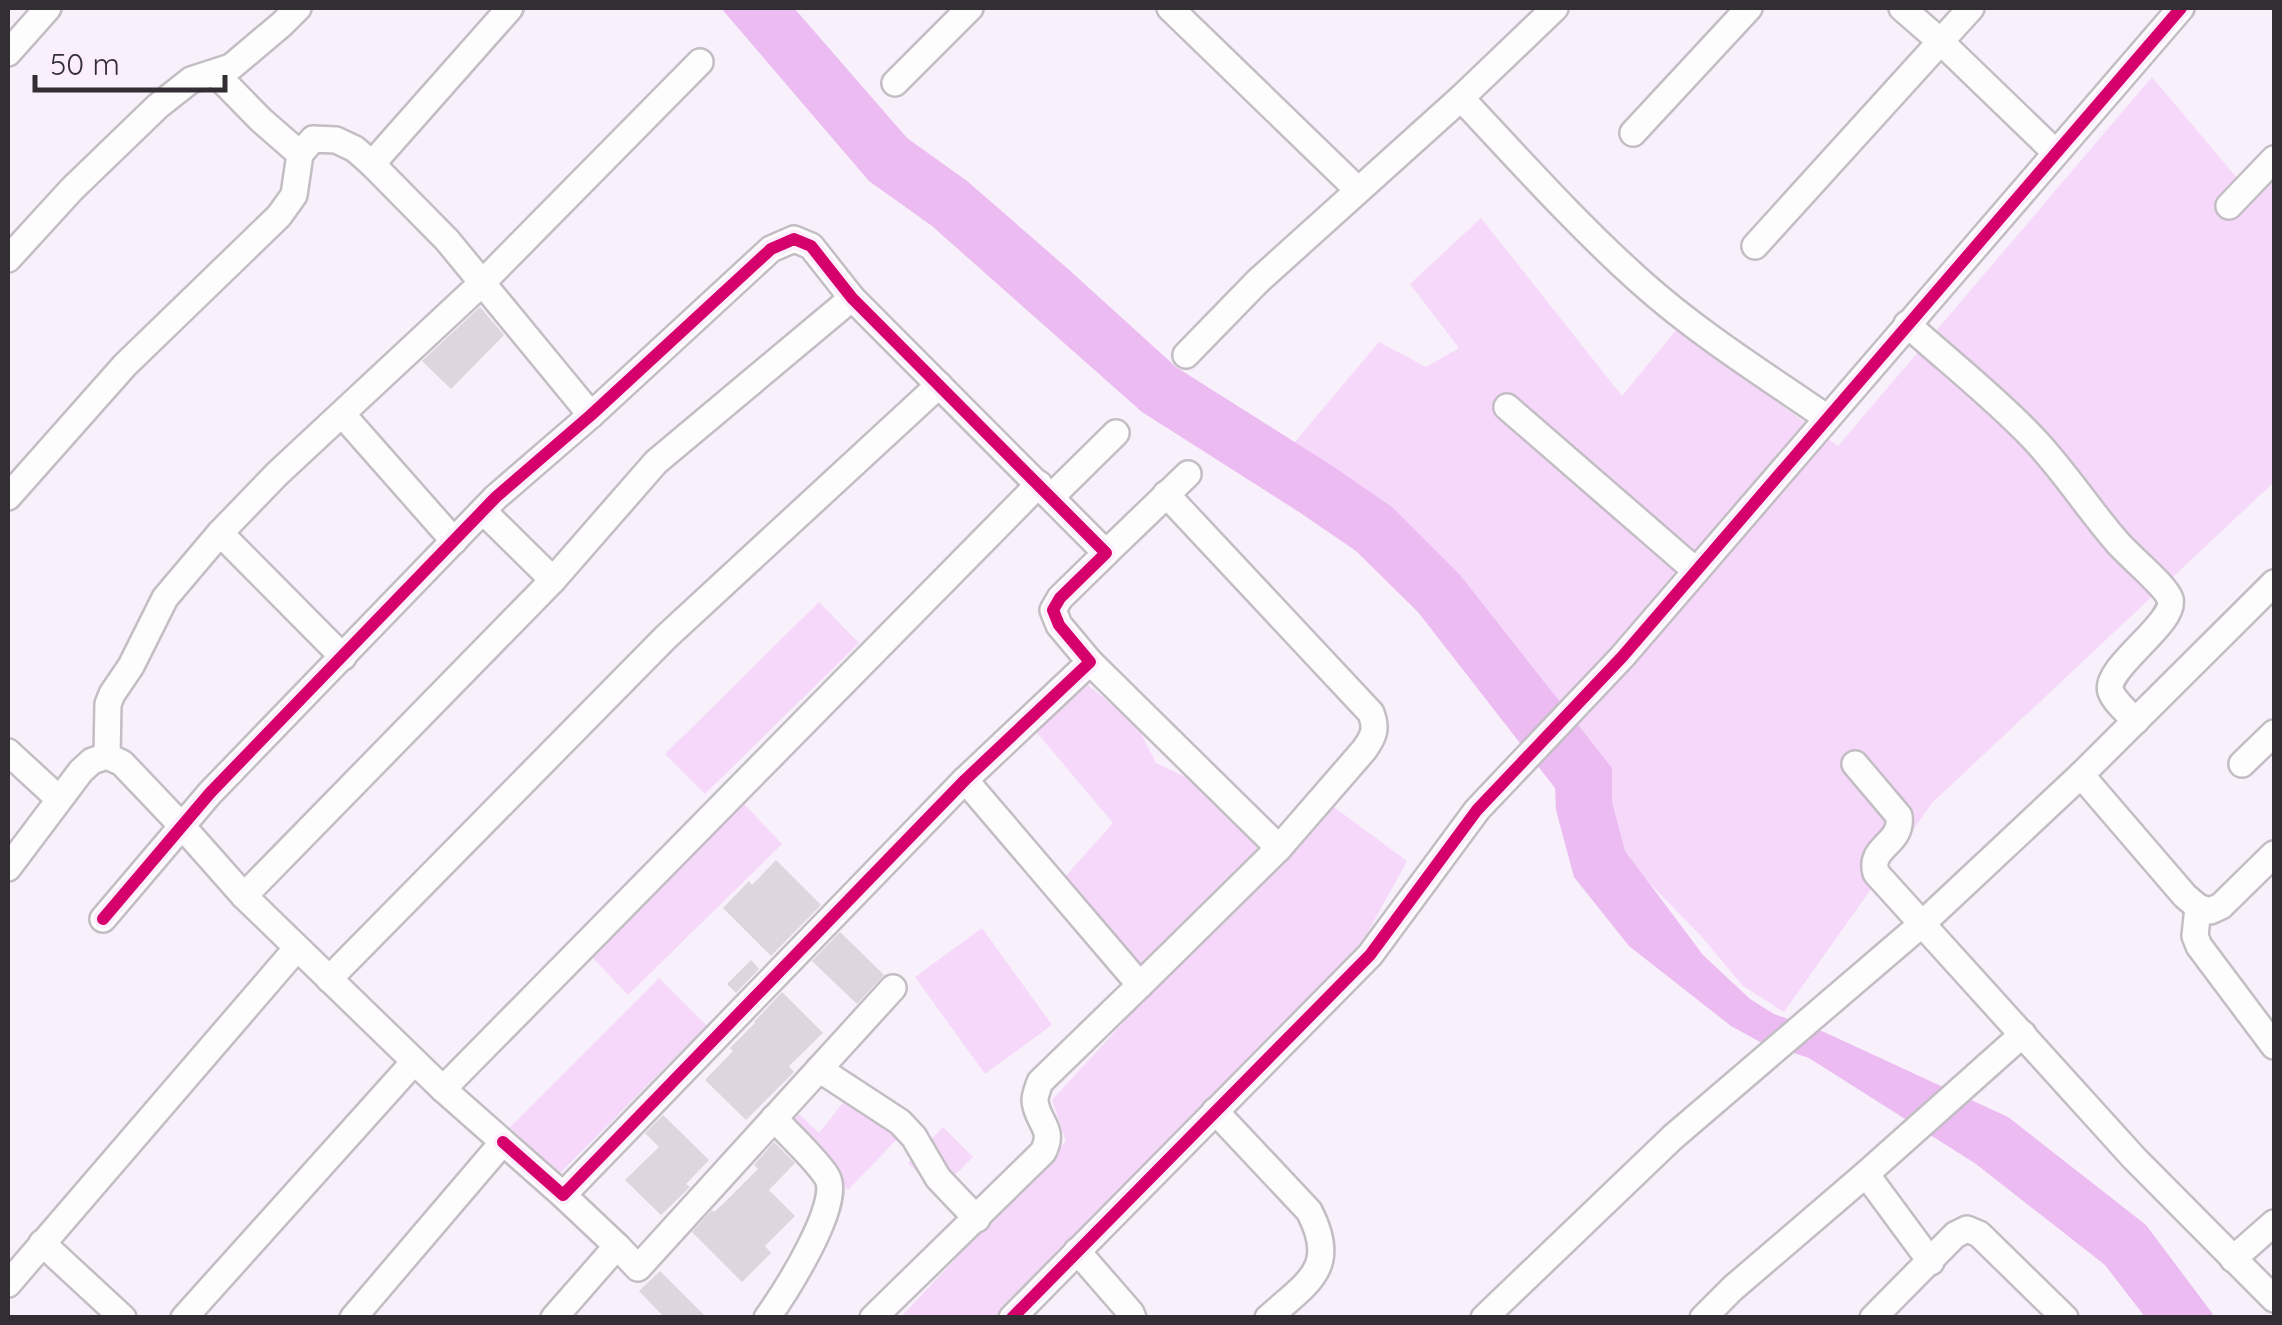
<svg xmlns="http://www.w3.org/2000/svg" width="2282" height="1325" font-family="Quicksand,sans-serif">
	<rect width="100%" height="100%" fill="#f8f0fa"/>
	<!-- green -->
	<g fill="#f6d9fa">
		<path d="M 2152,77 L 2253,197 L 2274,171 L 2274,482 L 1932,803 L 1784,1012 L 1743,986 L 1702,937 L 1596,828 L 1581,762 L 1283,456 L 1379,342 L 1426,367 L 1459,348 L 1410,284 L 1481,218 L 1622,396 L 1676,330 L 1838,446 Z"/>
		<path d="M 819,602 L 859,643 L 705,794 L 665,754 Z"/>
		<path d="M 1078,677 L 1137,725 L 1156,763 L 1248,806 L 1259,848 L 1145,968 L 1063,879 L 1113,823 L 1033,728 Z"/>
		<path d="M 1327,802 L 1407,861 L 1362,943 L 1000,1317 L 900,1318 L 1066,1141 L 1052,1100 Z"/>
		<path d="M 743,803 L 782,844 L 628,995 L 589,954 Z"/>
		<path d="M 982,928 L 1052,1025 L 985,1074 L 915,977 Z"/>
		<path d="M 659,978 L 707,1026 L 558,1175 L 510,1127 Z"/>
		<path d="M 846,1099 L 902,1134 L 848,1190 L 787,1123 L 796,1111 L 819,1133 Z"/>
		<path d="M 943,1127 L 973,1157 L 938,1192 L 908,1163 Z"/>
	</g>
	<!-- water -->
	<path fill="#ebbbf2" d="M 721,8 L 794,8 L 907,138 L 967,181 L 1067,268 L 1176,367 L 1331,465 L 1392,507 L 1460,575 L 1612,768 L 1612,802 L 1625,851 L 1703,955 L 1750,999 L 1774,1014 L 1824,1032 L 2008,1117 L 2146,1225 L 2212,1313 L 2213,1317 L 2145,1317 L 2105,1265 L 1976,1164 L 1809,1058 L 1762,1043 L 1731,1026 L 1629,946 L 1574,877 L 1556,810 L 1555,788 L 1418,612 L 1356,551 L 1299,512 L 1142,412 L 932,226 L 869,181 Z"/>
	<!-- building -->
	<g fill="#ddd6de">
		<path d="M 480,307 L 504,335 L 451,389 L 422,361 Z"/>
		<path d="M 776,860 L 821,905 L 771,956 L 723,908 L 749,881 L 752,885 Z"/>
		<path d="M 840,932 L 884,975 L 857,1004 L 812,961 Z"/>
		<path d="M 751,960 L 759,969 L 736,993 L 727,984 Z"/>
		<path d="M 782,992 L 823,1033 L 789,1066 L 794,1072 L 746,1120 L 705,1080 L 733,1051 L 730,1048 L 755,1023 L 754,1022 Z"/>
		<path d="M 663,1115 L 709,1160 L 686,1184 L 690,1187 L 661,1215 L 625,1180 L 659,1147 L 645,1133 Z"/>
		<path d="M 774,1142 L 795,1163 L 769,1190 L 795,1216 L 765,1246 L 771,1253 L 742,1282 L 692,1232 L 712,1210 L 714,1212 L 723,1204 L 758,1169 L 754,1165 Z"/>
		<path d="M 660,1271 L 707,1318 L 665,1318 L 639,1291 Z"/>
	</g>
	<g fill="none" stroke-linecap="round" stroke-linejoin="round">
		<!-- minor casing -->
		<g stroke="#c3bdc4" stroke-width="30">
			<g id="minor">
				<path d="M 1170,8 L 1358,190"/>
				<path d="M 1902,8 L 1940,41 L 2055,152"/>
				<path d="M 8,53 L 48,8"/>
				<path d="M 215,73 L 261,120 L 300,154"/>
				<path d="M 895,83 L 970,8"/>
				<path d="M 1461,98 C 1520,161 1578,226 1642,283 C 1699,334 1765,375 1827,418"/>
				<path d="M 1633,133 L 1749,8"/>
				<path d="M 372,164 L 510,8"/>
				<path d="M 2229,206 L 2274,159"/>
				<path d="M 1755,246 L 1971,8"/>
				<path d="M 8,259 L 72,189 L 158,106 L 191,80 L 231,67 L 282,24 L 298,8"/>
				<path d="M 1907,324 C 1948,361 1994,397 2032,437 C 2064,470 2088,509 2118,543 C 2129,556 2166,586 2170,599 C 2177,623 2102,669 2111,692 C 2115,702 2128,713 2136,721"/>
				<path d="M 1186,355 L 1258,281 L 1461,98 L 1555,8"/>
				<path d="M 1507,407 L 1696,571"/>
				<path d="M 342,414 L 454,541"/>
				<path d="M 1166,494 L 1371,713 C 1377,729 1374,736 1364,750 L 1279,848"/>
				<path d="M 8,497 L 125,365 L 279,216 L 294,195 L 300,154 L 313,139 L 336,140 L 355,149 L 372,164 L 447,240 L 591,415"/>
				<path d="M 1051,497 L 1116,433"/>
				<path d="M 220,533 L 343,657"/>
				<path d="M 1106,553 L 1188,474"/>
				<path d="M 553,580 L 656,462 L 852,298"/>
				<path d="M 1090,662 L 1279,848 L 1140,985"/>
				<path d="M 8,752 L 59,799"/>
				<path d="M 107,756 L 108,704 L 112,694 L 131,666 L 165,598 L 220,533 L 277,474 L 482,283 L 700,62"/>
				<path d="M 1855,764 L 1899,816 C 1903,845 1868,846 1876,873 L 2134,1158 L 2274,1299"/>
				<path d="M 2242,764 L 2274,733"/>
				<path d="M 2081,775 L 2185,896 L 2198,907 L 2210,911 L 2221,906 L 2274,854"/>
				<path d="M 8,868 L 81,771 L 92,761 L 107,756 L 122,763 L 182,826 L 244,896 L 443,1089 L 503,1142 L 353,1318"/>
				<path d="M 244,896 L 553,580 L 483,511"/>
				<path d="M 2198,907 L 2195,936 L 2199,946 L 2274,1046"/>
				<path d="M 103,919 L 210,793 L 496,497 L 591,415 L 771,249 L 794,239 L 811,246 L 852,298 L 1106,553 L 1060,598 L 1053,610 L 1059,625 L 1090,662 L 965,780 L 563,1195 L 503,1142"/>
				<path d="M 329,979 L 666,637 L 939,385"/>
				<path d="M 819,1069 L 900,1122 L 914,1137 L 938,1178 L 977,1219"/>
				<path d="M 443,1089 L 1039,484"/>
				<path d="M 1215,1111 L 1309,1211 C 1339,1268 1308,1282 1268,1318"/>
				<path d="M 1866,1174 L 1931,1262"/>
				<path d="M 42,1243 L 123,1318"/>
				<path d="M 617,1246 L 638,1268 L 893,988"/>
				<path d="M 1077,1251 L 1131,1313 L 1133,1318"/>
				<path d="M 2233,1259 L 2274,1223"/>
				<path d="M 8,1284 L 297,948"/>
				<path d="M 184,1318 L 414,1062"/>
				<path d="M 554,1318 L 617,1246 L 563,1195"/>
				<path d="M 767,1318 C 784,1294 843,1203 827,1177 C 817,1160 788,1134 774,1118"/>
				<path d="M 873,1318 L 1043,1152 C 1056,1128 1036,1122 1035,1100 C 1035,1095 1038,1088 1040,1082 L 1140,985 L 965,780"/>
				<path d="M 1012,1318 L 1370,955 L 1477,810 L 1622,657 L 2181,8"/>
				<path d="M 1484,1318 L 1673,1137 L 1923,923 L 2081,775 L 2274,583"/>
				<path d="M 1703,1318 L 1733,1288 L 1866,1174 L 2023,1034"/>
				<path d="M 1873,1318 L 1955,1235 L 1967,1229 L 1979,1234 L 2065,1318"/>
			</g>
		</g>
		<!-- minor -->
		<use href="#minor" stroke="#fefdfe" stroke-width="25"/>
		<!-- cycleway casing -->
		<g stroke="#fcedfd" stroke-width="19">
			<g id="cycleway">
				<path d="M 103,919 L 210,793 L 496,497 L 591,415 L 771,249 L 794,239 L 811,246 L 852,298 L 1106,553 L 1060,598 L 1053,610 L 1059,625 L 1090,662 L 965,780 L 563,1195 L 503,1142"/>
				<path d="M 1012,1318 L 1370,955 L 1477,810 L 1622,657 L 2181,8"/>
			</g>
		</g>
		<!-- cycleway -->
		<use href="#cycleway" stroke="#d6006c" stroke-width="12"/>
	</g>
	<!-- border -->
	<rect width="2282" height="1325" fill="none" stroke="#332e34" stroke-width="20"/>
	<!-- scale -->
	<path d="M35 75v15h190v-15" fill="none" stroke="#332e34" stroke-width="5"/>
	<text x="50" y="75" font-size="30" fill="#332e34" stroke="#fcedfd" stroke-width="8" paint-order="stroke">50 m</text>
</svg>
